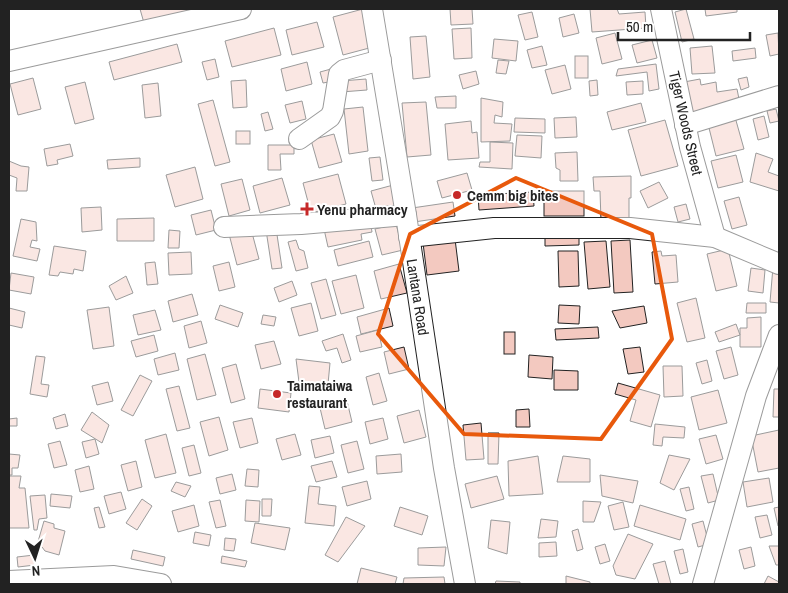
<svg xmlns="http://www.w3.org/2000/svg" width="788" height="593" font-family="'Archivo Narrow',sans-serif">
	<rect width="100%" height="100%" fill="#fff"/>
	<!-- building -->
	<g fill="#f3c9c0" stroke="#222">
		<path d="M 140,9 L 200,9 L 144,23 Z"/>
		<path d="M 363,9 L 373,47 L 343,55 L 333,17 Z"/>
		<path d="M 450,9 L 472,9 L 473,24 L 451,25 Z"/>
		<path d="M 590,9 L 617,9 L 619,14 L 645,12 L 646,28 L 592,32 Z"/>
		<path d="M 686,9 L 694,39 L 682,42 L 675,12 Z"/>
		<path d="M 705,9 L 737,9 L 737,12 L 706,16 Z"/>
		<path d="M 532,12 L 538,37 L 525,40 L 518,15 Z"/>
		<path d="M 574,14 L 579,33 L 563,37 L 559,18 Z"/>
		<path d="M 317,22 L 324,47 L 292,55 L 286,30 Z"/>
		<path d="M 274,28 L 281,55 L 232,67 L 225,41 Z"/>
		<path d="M 471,28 L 472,58 L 454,59 L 452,29 Z"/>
		<path d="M 615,33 L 622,59 L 602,64 L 596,38 Z"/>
		<path d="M 778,33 L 779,54 L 770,56 L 766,35 Z"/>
		<path d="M 426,36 L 430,77 L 413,79 L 410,37 Z"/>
		<path d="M 494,39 L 518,41 L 516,61 L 492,58 Z"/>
		<path d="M 652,40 L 657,58 L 637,63 L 632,45 Z"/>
		<path d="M 177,44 L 182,62 L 114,80 L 109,62 Z"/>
		<path d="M 542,46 L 547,65 L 532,68 L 527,50 Z"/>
		<path d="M 712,46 L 715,73 L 692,74 L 690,48 Z"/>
		<path d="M 755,48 L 756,58 L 733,61 L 732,51 Z"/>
		<rect x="575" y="56" width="13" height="22"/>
		<path d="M 215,59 L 219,77 L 207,80 L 202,62 Z"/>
		<path d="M 498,60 L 509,61 L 506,74 L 496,73 Z"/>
		<path d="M 307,62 L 312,84 L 286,91 L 281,69 Z"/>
		<path d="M 656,64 L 659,89 L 649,91 L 647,72 L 616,76 L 618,69 Z"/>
		<path d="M 565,65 L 571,89 L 552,94 L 545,70 Z"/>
		<path d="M 331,69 L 334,81 L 323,83 L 320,72 Z"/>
		<path d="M 476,71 L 479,84 L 463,89 L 459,75 Z"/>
		<path d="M 747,77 L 749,87 L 741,90 L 738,79 Z"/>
		<path d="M 33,78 L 41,109 L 18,115 L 10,84 Z"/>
		<path d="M 366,79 L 367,90 L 341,92 L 341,81 Z"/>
		<path d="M 700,79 L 701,85 L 716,82 L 717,92 L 737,89 L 740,104 L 690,113 L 684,82 Z"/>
		<path d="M 246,80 L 247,107 L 233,108 L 231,81 Z"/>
		<path d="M 597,80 L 598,95 L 590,96 L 589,81 Z"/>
		<path d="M 643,81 L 643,94 L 627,95 L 626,82 Z"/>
		<path d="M 85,82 L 94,119 L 75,124 L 65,87 Z"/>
		<path d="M 158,83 L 161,116 L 145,118 L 142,85 Z"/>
		<path d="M 456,96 L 456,108 L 437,108 L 435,97 Z"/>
		<path d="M 481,98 L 503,102 L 502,117 L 495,115 L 494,123 L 512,124 L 510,141 L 481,142 Z"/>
		<path d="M 213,100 L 230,162 L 215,166 L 198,104 Z"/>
		<path d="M 302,101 L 306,119 L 290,123 L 285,105 Z"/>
		<path d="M 426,102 L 431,155 L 407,157 L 402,103 Z"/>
		<path d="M 641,103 L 646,122 L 612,130 L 607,112 Z"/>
		<path d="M 363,107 L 368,151 L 349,154 L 344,109 Z"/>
		<path d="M 776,109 L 779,121 L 770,123 L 767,111 Z"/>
		<path d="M 268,112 L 273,129 L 265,131 L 261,114 Z"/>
		<path d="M 764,116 L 769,137 L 758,140 L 753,119 Z"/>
		<path d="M 576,117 L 577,137 L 555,138 L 554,118 Z"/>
		<path d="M 735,117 L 744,149 L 716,156 L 708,124 Z"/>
		<path d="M 515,118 L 545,119 L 545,133 L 514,132 Z"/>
		<path d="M 665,120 L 678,166 L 641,176 L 628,130 Z"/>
		<path d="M 471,121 L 472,133 L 477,132 L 479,158 L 448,160 L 445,124 Z"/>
		<rect x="236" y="131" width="14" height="13"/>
		<path d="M 334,134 L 342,162 L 319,168 L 311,140 Z"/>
		<path d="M 517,135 L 542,136 L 541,158 L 515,156 Z"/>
		<path d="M 490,142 L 513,143 L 512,169 L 479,167 L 480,162 L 490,162 Z"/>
		<path d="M 70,144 L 73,156 L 57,160 L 58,164 L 47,166 L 44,149 Z"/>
		<path d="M 268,145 L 294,145 L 294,154 L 280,154 L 281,170 L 268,170 Z"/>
		<path d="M 577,152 L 578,181 L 560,181 L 560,170 L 556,168 L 555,153 Z"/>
		<path d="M 756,153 L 773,159 L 768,172 L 779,176 L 779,191 L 750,182 Z"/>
		<path d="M 736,155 L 743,182 L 718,188 L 711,161 Z"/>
		<path d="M 380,157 L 383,180 L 372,181 L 369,158 Z"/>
		<path d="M 140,158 L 140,167 L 108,169 L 107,160 Z"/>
		<path d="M 9,161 L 21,166 L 29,167 L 27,191 L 16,191 L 17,178 L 9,175 Z"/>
		<path d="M 195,167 L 203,199 L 175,207 L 166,175 Z"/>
		<path d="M 467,173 L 472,190 L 442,198 L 437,181 Z"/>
		<path d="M 338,174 L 346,204 L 311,213 L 303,183 Z"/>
		<path d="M 631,176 L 631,198 L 629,198 L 629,220 L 601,221 L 600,191 L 594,191 L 593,177 Z"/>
		<path d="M 282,178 L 290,205 L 260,213 L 253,186 Z"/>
		<path d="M 242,179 L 250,210 L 229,216 L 221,184 Z"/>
		<path d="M 659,182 L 668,198 L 648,208 L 640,191 Z"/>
		<path d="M 397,184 L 404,209 L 378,216 L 371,191 Z"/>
		<rect x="544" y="191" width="40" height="25"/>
		<path d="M 533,192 L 534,206 L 479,210 L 478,195 Z"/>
		<path d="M 739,197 L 747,225 L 732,229 L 724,201 Z"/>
		<path d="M 453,202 L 455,216 L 414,222 L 412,208 Z"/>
		<path d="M 686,204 L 690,219 L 678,222 L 674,207 Z"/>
		<path d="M 101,207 L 102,230 L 82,232 L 81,208 Z"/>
		<path d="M 211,210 L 216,230 L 196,235 L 191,215 Z"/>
		<path d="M 154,218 L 154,241 L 117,241 L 117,219 Z"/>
		<path d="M 21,219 L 36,222 L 37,241 L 32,240 L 30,247 L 40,249 L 37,261 L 13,256 Z"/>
		<path d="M 370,220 L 372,232 L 361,234 L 362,240 L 328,247 L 324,229 Z"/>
		<path d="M 396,224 L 403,250 L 382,255 L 375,229 Z"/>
		<path d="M 276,228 L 282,268 L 272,269 L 266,230 Z"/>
		<path d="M 251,229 L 259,259 L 237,265 L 229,234 Z"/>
		<path d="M 169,230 L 180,231 L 179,248 L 168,248 Z"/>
		<path d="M 545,233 L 579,233 L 579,245 L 545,246 Z"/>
		<path d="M 455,239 L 459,271 L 427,275 L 423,243 Z"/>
		<path d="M 296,240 L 299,249 L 304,251 L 308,268 L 296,271 L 288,242 Z"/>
		<path d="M 630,240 L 633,292 L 614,293 L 611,241 Z"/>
		<path d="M 369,241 L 373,257 L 338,266 L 334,250 Z"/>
		<path d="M 606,241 L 610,287 L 588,289 L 584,242 Z"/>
		<path d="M 54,246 L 86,251 L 83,271 L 74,269 L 73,274 L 60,272 L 58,276 L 49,275 Z"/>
		<path d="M 728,249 L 737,286 L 716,291 L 707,254 Z"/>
		<path d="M 558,251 L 578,251 L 579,286 L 559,287 Z"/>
		<path d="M 661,251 L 662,256 L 676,255 L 678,282 L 655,284 L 652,252 Z"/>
		<path d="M 191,252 L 192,274 L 169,275 L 168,253 Z"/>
		<path d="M 155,262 L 158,284 L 147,285 L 145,263 Z"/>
		<path d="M 229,262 L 235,287 L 219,291 L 213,266 Z"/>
		<path d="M 399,264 L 407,293 L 381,299 L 374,271 Z"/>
		<path d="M 773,267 L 779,267 L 779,303 L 770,302 Z"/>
		<path d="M 751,268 L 765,270 L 763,293 L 748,291 Z"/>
		<path d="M 11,273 L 34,277 L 31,294 L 9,290 Z"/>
		<path d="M 356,275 L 364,308 L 341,314 L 332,281 Z"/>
		<path d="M 126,276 L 133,293 L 116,300 L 109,286 Z"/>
		<path d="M 326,279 L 336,315 L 321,319 L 311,283 Z"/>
		<path d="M 292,281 L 297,295 L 279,302 L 274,288 Z"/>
		<path d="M 192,294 L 198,315 L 173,322 L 168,301 Z"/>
		<path d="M 696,298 L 705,338 L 687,342 L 677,303 Z"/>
		<path d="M 311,303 L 318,331 L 299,336 L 291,308 Z"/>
		<path d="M 747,303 L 766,303 L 766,313 L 746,313 Z"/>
		<path d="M 220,305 L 243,313 L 238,327 L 215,319 Z"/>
		<path d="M 559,305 L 580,306 L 579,324 L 558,323 Z"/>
		<path d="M 644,306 L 647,323 L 620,328 L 612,311 Z"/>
		<path d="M 109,307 L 114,346 L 93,349 L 87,310 Z"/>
		<path d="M 9,308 L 25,312 L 22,328 L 9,325 Z"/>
		<path d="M 389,308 L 393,326 L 361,334 L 357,317 Z"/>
		<path d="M 155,310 L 161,330 L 138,335 L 133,315 Z"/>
		<path d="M 263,315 L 276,317 L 274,326 L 261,324 Z"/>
		<path d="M 761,317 L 761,347 L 740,347 L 740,328 L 747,328 L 747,318 Z"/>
		<path d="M 201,321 L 207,343 L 189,348 L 184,326 Z"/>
		<path d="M 736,324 L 740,335 L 719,342 L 715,332 Z"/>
		<path d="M 598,327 L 599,338 L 556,340 L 555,329 Z"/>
		<path d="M 378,330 L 382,347 L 360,352 L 356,336 Z"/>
		<rect x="504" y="332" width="11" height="22"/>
		<path d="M 343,334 L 351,360 L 342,363 L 337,348 L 326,351 L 322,341 Z"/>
		<path d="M 154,335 L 158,351 L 136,357 L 131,341 Z"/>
		<path d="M 274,341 L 281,364 L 261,369 L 255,345 Z"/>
		<path d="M 404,347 L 409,369 L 389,374 L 384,352 Z"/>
		<path d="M 640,347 L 644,372 L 628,374 L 623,349 Z"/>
		<path d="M 731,347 L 738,375 L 724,379 L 716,351 Z"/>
		<path d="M 175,353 L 179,370 L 158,375 L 154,359 Z"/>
		<path d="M 205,354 L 216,395 L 197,400 L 187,359 Z"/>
		<path d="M 529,355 L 553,357 L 552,379 L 528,377 Z"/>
		<path d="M 36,356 L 45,357 L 41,384 L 49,385 L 47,397 L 30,394 Z"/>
		<path d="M 296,359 L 330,363 L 328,384 L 299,382 Z"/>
		<path d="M 707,360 L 712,381 L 702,384 L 696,363 Z"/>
		<path d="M 236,364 L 245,399 L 231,403 L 222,368 Z"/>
		<path d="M 663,366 L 682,366 L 683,396 L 664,397 Z"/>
		<path d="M 554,370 L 578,371 L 578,390 L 554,390 Z"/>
		<path d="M 379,373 L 387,401 L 373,405 L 366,377 Z"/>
		<path d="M 140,375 L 152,381 L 133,416 L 121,410 Z"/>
		<path d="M 108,382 L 113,401 L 97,405 L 92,386 Z"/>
		<path d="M 618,383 L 660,395 L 651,427 L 630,421 L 636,400 L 615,394 Z"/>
		<path d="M 179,386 L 190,428 L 177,431 L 166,389 Z"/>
		<path d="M 260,389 L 291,393 L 289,412 L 258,408 Z"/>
		<path d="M 774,389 L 779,389 L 779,417 L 773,417 Z"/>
		<path d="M 718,390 L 727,423 L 699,430 L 691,397 Z"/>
		<path d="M 347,401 L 352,422 L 325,429 L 320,408 Z"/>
		<path d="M 529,409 L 530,427 L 516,427 L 516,410 Z"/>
		<path d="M 419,410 L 426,437 L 404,443 L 397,416 Z"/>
		<path d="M 92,412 L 109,425 L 102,443 L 81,430 Z"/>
		<path d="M 65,414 L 68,426 L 56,429 L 53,418 Z"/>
		<path d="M 219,417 L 228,450 L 209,456 L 200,422 Z"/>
		<path d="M 17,418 L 17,426 L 9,426 L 9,419 Z"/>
		<path d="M 252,418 L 258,443 L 240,448 L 233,422 Z"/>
		<path d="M 383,418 L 388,439 L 370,444 L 365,422 Z"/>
		<path d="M 481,423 L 484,459 L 466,460 L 463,425 Z"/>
		<path d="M 655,424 L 685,427 L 684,438 L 663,437 L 662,446 L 653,445 Z"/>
		<path d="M 779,430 L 779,468 L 758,472 L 751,436 Z"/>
		<path d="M 488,433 L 499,433 L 498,464 L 488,464 Z"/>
		<path d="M 166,434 L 176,473 L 155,478 L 145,440 Z"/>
		<path d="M 295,434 L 301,455 L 282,460 L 276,439 Z"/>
		<path d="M 716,435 L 723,459 L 706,464 L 699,439 Z"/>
		<path d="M 330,436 L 334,453 L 315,458 L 311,440 Z"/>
		<path d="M 95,439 L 99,454 L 86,458 L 82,442 Z"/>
		<path d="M 60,441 L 67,465 L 54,468 L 48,444 Z"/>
		<path d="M 357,441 L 364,469 L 348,473 L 341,445 Z"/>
		<path d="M 194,445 L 201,473 L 189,476 L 182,448 Z"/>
		<path d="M 9,454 L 20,455 L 18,468 L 12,468 L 12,475 L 9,475 Z"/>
		<path d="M 401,454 L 402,472 L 377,474 L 376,456 Z"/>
		<path d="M 669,455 L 690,459 L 674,490 L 660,483 Z"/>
		<path d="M 538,456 L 543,494 L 509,496 L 508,461 Z"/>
		<path d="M 563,456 L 590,459 L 590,482 L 557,482 Z"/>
		<path d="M 136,461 L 142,487 L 128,491 L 121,465 Z"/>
		<path d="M 332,461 L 337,477 L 316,482 L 311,466 Z"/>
		<path d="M 89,466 L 94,489 L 80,492 L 75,470 Z"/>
		<path d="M 247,469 L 259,470 L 258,487 L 245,486 Z"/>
		<path d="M 232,474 L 236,490 L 220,494 L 216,478 Z"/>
		<path d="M 713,474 L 719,500 L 708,503 L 701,476 Z"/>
		<path d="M 600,475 L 638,481 L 633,503 L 602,496 Z"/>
		<path d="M 9,476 L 21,476 L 19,488 L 25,488 L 29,528 L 9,528 Z"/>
		<path d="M 497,476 L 504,499 L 471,508 L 465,484 Z"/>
		<path d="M 769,478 L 773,502 L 747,507 L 743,482 Z"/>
		<path d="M 367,481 L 371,499 L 347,506 L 342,487 Z"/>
		<path d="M 176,482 L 191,486 L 185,497 L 171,491 Z"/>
		<path d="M 309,486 L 320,487 L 318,504 L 336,506 L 334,526 L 305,523 Z"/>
		<path d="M 689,487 L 694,509 L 686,511 L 680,489 Z"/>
		<path d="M 121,492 L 126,509 L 109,514 L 104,496 Z"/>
		<path d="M 51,494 L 72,496 L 70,508 L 50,506 Z"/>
		<path d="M 45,495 L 47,518 L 39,519 L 37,530 L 34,530 L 30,496 Z"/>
		<path d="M 142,499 L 152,506 L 137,530 L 126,523 Z"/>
		<path d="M 262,499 L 272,499 L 271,516 L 262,516 Z"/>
		<path d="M 220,500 L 226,526 L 216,528 L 209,502 Z"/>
		<path d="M 246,500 L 260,501 L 259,522 L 245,521 Z"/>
		<path d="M 583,501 L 601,502 L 594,522 L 583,522 Z"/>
		<path d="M 623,502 L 629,527 L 614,530 L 608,506 Z"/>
		<path d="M 194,505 L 199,526 L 178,532 L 172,511 Z"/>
		<path d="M 640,505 L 686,519 L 680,540 L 634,526 Z"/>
		<path d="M 99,507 L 105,527 L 99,528 L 94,508 Z"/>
		<path d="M 400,507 L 428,516 L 422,535 L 394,526 Z"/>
		<path d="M 779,507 L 779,526 L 778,526 L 774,508 Z"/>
		<path d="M 767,515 L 772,535 L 760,538 L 755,517 Z"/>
		<path d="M 346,517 L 365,526 L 338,562 L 325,555 Z"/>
		<path d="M 541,519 L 558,521 L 556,537 L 538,538 Z"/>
		<path d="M 491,520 L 510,522 L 507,554 L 488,548 Z"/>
		<path d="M 44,521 L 54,524 L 54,528 L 65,531 L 59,555 L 45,551 L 42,547 L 37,545 Z"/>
		<path d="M 703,521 L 709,544 L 698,547 L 692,524 Z"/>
		<path d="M 255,523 L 290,528 L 285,550 L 251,543 Z"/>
		<path d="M 578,529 L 583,549 L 577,551 L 572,531 Z"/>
		<path d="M 195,532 L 211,535 L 209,546 L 193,543 Z"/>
		<path d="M 628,534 L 653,544 L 635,579 L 616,575 L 613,566 Z"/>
		<path d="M 225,538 L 236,539 L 234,551 L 224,550 Z"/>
		<path d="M 556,542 L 557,556 L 539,557 L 539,543 Z"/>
		<path d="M 605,544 L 610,561 L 600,564 L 595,547 Z"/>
		<path d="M 769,546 L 779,546 L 779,565 L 776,565 Z"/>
		<path d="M 446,547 L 444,566 L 418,565 L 418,548 Z"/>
		<path d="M 751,547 L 755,566 L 744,569 L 739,550 Z"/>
		<path d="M 683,549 L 688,572 L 680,574 L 674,551 Z"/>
		<path d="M 133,550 L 165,557 L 163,566 L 131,559 Z"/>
		<path d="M 34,555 L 35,565 L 18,567 L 17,557 Z"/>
		<path d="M 222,556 L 247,561 L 245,567 L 221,563 Z"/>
		<path d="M 665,561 L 671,584 L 659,584 L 653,564 Z"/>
		<path d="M 361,568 L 397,577 L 395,584 L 357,584 Z"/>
		<path d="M 566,576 L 590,582 L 590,584 L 566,584 Z"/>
		<path d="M 768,576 L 779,582 L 779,584 L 764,584 Z"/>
		<path d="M 444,577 L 445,584 L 403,584 L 404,578 Z"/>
		<path d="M 496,581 L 520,582 L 520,584 L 495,584 Z"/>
	</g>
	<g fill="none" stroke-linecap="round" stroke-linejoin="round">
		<!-- minor casing -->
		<g stroke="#222" stroke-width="22">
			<g id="minor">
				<path d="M 372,9 L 406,215 L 444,468 L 465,584"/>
				<path d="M 661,9 L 690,147 L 715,237"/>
				<path d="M 9,61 L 241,9"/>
				<path d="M 685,125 L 779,96"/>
				<path d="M 299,139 L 330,117 L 333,111 L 339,74 L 344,70 L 381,60"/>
				<path d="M 224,227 L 301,224 L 406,215"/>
				<path d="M 409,237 L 494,228 L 630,228 L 715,237 L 779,264"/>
				<path d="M 9,581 L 114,576 L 161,584"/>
				<path d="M 703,584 L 756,396 L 779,335"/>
			</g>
		</g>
		<!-- minor -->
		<use href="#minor" stroke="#fff" stroke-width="20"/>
	</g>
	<!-- marked area -->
	<path d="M0 0H788V593H0ZM 516,178 L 652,234 L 672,339 L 601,439 L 464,434 L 378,334 L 410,234 Z" fill="#fff" fill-opacity=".55" fill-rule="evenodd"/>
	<path fill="none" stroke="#e8590c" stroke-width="4" stroke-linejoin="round" d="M 516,178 L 652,234 L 672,339 L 601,439 L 464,434 L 378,334 L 410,234 Z"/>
	<!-- markers -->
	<g fill="#c62828" stroke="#fff" stroke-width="2">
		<circle cx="457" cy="195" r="5"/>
		<path d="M304.5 201.5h5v5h5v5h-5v5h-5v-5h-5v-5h5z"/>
		<circle cx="277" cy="394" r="5"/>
	</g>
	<g text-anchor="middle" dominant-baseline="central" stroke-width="4" stroke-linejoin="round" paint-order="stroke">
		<!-- street labels -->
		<g font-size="15" fill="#222" stroke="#fff">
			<text transform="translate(686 123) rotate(77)">Tiger Woods Street</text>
			<text transform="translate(418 297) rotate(81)">Lantana Road</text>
		</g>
		<!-- poi labels -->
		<g font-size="15" font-weight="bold" fill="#222" stroke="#fff" text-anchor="start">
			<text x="467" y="195">Cemm big bites</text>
			<text x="317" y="209">Yenu pharmacy</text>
			<text x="287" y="385">Taimataiwa<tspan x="287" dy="17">restaurant</tspan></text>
		</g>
	</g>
	<!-- border -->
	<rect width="788" height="593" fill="none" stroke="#222222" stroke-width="20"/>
	<!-- north arrow -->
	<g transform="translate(35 558) rotate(176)" stroke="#ffffff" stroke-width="4" paint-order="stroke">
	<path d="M0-4L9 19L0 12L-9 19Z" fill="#222222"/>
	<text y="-8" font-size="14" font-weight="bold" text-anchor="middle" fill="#222222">N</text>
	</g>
	<!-- scale -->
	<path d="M618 32v8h132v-8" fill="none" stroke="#222222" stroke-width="2.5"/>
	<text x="626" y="32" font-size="15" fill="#222222" stroke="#ffffff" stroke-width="4" paint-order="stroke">50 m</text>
</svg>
